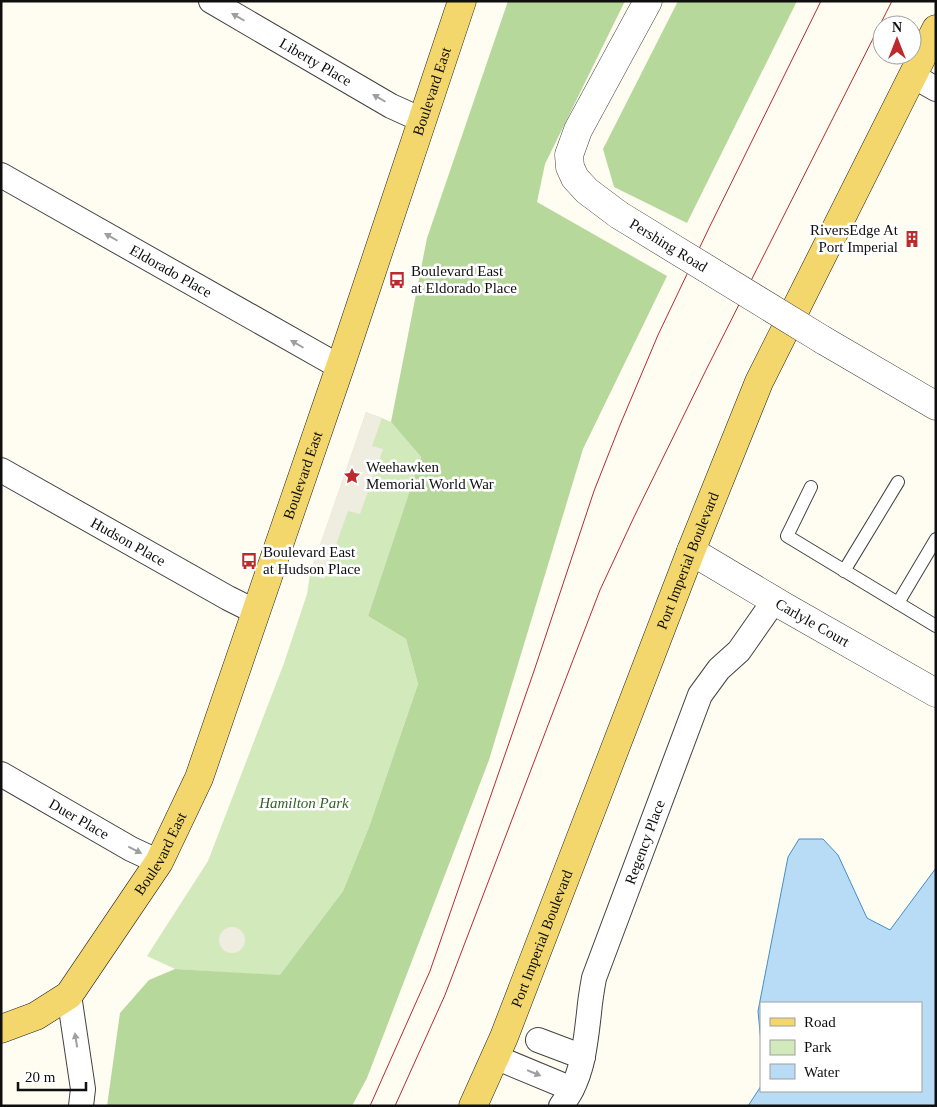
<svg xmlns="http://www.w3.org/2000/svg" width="937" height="1107" font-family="Georgia,serif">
	<rect width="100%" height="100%" fill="#fffcf2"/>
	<!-- green -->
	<path fill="#d2e9bc" d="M 366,412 L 382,418 L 391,422 L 421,457 L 368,616 L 406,639 L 418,684 L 369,827 L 343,891 L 280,976 L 175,969 L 147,956 L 208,861 L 284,663 L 307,594 L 310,574 Z"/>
	<!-- forest -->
	<g fill="#b6d99b">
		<path d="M 508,1 L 625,1 L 545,164 L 537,202 L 667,276 L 583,449 L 489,760 L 367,1078 L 352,1106 L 107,1106 L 120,1013 L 149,980 L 175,969 L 280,975 L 343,891 L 369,827 L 418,684 L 406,639 L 368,616 L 421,457 L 391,422 L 427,238 Z"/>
		<path d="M 678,1 L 797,1 L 687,223 L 614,187 L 603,149 Z"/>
	</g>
	<!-- plaza -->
	<g fill="#efece0">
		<path d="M 366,412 L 382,418 L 372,446 L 383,449 L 360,514 L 348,511 L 324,579 L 310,574 Z"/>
		<circle cx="232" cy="940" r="13"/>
	</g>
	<!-- water -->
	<path fill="#b8dcf5" stroke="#418fca" d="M 799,839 L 823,839 L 838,855 L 867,918 L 890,930 L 936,868 L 936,1106 L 748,1106 L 761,1086 L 761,1091 L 921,1091 L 921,1003 L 761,1003 L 761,1043 L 758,1011 L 788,857 Z"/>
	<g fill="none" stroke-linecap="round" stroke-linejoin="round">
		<!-- service casing -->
		<g stroke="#424242" stroke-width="14">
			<g id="service">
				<path d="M 811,487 L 787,536 L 936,626"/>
				<path d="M 844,571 L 898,482"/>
				<path d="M 898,603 L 936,539"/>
			</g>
		</g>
		<!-- minor casing -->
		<g stroke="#424242" stroke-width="26">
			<g id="minor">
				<path id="s1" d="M 211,1 L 391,106 L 422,120"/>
				<path d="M 913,76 L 936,89"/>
				<path id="s2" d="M 1,175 L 340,367"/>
				<path id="s3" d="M 1,470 L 228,598 L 256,612"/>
				<path id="s4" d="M 1,774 L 131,849 L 159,862"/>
				<path d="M 69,995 L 83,1089 L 81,1106"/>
				<path d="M 538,1040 L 583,1057"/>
				<path d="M 495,1057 L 572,1089"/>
				<path id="s5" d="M 561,1106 C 583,1079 585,1046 589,1013 C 590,1001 592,989 594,978 L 700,695 L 719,669 L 739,651 L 774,601"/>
			</g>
		</g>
		<!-- tertiary casing -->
		<g stroke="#424242" stroke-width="29">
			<g id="tertiary">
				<path d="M 619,215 L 587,191 L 575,178 L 570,167 L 569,155 L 578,130 L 648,1"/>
				<path d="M 823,340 L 936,406"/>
				<path id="s6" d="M 691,551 L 785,607 L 936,693"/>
			</g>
		</g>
		<!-- primary casing -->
		<g stroke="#202020" stroke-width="29">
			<g id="primary">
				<path id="s7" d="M 1,1029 L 36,1016 L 69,995 L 159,862 L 199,778 L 340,367 L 462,1"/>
				<path id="s8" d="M 473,1106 L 504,1037 L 691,551 L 759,382 L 936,29"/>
			</g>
		</g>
		<!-- service -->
		<use href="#service" stroke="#fff" stroke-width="12"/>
		<!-- minor -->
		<use href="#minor" stroke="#fff" stroke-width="24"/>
		<!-- tertiary -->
		<use href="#tertiary" stroke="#fff" stroke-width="28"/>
		<!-- primary -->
		<use href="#primary" stroke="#f4d76c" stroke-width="28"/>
		<!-- tram -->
		<g stroke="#bc2a2d" stroke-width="1">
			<path d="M 370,1106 L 430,971 L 535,668 L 594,491 L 620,425 L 658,335 L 709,228 L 821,1"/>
			<path d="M 395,1106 L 445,995 L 563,686 L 600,590 L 634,517 L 706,370 L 892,1"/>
		</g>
		<!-- tertiary-bridge casing -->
		<g stroke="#424242" stroke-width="29" stroke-linecap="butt">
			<g id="tertiary-bridge">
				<path id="s9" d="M 619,215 L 823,340"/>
			</g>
		</g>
		<!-- tertiary-bridge -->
		<use href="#tertiary-bridge" stroke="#fff" stroke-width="28"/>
	</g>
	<!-- one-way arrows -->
	<defs><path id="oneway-solid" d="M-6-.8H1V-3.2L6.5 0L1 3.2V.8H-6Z" transform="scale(1.25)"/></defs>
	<g fill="#9f9f9f">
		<use href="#oneway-solid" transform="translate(238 17) rotate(-150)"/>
		<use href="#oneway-solid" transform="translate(379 98) rotate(-150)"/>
		<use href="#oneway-solid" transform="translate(111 237) rotate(-150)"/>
		<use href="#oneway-solid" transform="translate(297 344) rotate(-150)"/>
		<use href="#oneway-solid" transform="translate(135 850) rotate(27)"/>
		<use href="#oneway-solid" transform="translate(76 1040) rotate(-99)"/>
		<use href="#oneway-solid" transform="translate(534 1073) rotate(22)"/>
	</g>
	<!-- icons -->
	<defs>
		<g id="building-bare" transform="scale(1.35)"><path d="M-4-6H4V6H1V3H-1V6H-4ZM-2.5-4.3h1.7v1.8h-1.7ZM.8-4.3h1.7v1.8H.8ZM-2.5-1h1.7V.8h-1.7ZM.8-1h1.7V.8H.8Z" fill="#bc2a2d" stroke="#fff" stroke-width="2.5" paint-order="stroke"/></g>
		<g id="bus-bare" transform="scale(1.35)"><path d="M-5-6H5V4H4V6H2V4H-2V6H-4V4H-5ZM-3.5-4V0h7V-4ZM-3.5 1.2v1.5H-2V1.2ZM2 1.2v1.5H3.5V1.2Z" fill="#bc2a2d" stroke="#fff" stroke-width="2.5" paint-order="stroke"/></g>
		<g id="sight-bare" transform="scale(1.35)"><path d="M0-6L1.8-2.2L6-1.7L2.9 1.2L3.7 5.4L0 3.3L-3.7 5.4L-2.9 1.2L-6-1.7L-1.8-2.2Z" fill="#bc2a2d" stroke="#fff" stroke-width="2.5" paint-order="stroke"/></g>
	</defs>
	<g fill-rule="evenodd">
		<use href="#building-bare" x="912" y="239"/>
		<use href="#bus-bare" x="397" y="280"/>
		<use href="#sight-bare" x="352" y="476"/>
		<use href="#bus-bare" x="249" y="561"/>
	</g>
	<g text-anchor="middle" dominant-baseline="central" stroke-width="5" stroke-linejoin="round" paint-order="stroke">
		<!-- street labels -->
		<g font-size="15" fill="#0f0f0f" stroke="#fff">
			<text stroke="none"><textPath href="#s1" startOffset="121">Liberty Place</textPath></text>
			<text stroke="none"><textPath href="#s7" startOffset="1055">Boulevard East</textPath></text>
			<text stroke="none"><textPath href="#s9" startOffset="58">Pershing Road</textPath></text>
			<text stroke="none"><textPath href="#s2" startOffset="195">Eldorado Place</textPath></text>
			<text stroke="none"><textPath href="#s7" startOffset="650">Boulevard East</textPath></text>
			<text stroke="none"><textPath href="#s3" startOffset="146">Hudson Place</textPath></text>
			<text stroke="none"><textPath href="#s8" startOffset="586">Port Imperial Boulevard</textPath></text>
			<text stroke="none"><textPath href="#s6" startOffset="141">Carlyle Court</textPath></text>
			<text stroke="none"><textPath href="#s4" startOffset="90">Duer Place</textPath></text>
			<text stroke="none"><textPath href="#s5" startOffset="279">Regency Place</textPath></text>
			<text stroke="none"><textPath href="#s7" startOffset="245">Boulevard East</textPath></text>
			<text stroke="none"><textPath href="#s8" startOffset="181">Port Imperial Boulevard</textPath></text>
		</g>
		<!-- poi labels -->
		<g font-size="15" fill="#0f0f0f" stroke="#fff" text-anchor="start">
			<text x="898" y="230" text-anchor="end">RiversEdge At<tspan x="898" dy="17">Port Imperial</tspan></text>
			<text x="411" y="271">Boulevard East<tspan x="411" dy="17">at Eldorado Place</tspan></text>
			<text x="366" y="467">Weehawken<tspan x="366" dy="17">Memorial World War</tspan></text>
			<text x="263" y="552">Boulevard East<tspan x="263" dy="17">at Hudson Place</tspan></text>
		</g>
		<!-- park labels -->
		<g font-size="15" font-style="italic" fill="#2d6621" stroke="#fff">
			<text x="304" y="803">Hamilton Park</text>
		</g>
	</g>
	<!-- border -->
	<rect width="937" height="1107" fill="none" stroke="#0f0f0f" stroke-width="5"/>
	<!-- legend -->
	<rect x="760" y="1002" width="162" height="90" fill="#ffffff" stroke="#9f9f9f"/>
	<rect x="770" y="1018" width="25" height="8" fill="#f4d76c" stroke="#9f9f9f"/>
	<text x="804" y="1027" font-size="15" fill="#0f0f0f">Road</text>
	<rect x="770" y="1040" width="25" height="15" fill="#d2e9bc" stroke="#9f9f9f"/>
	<text x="804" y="1052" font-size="15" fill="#0f0f0f">Park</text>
	<rect x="770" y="1064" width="25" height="15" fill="#b8dcf5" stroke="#9f9f9f"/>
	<text x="804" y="1077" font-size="15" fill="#0f0f0f">Water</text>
	<!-- north arrow -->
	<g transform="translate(897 40)"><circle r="24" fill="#ffffff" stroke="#9f9f9f"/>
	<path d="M0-4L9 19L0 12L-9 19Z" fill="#bc2a2d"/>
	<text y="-8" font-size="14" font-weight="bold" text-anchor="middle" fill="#0f0f0f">N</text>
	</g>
	<!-- scale -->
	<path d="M18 1082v8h68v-8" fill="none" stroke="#0f0f0f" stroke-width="2.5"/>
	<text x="25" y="1082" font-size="15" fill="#0f0f0f" stroke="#ffffff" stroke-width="4" paint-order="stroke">20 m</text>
</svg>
